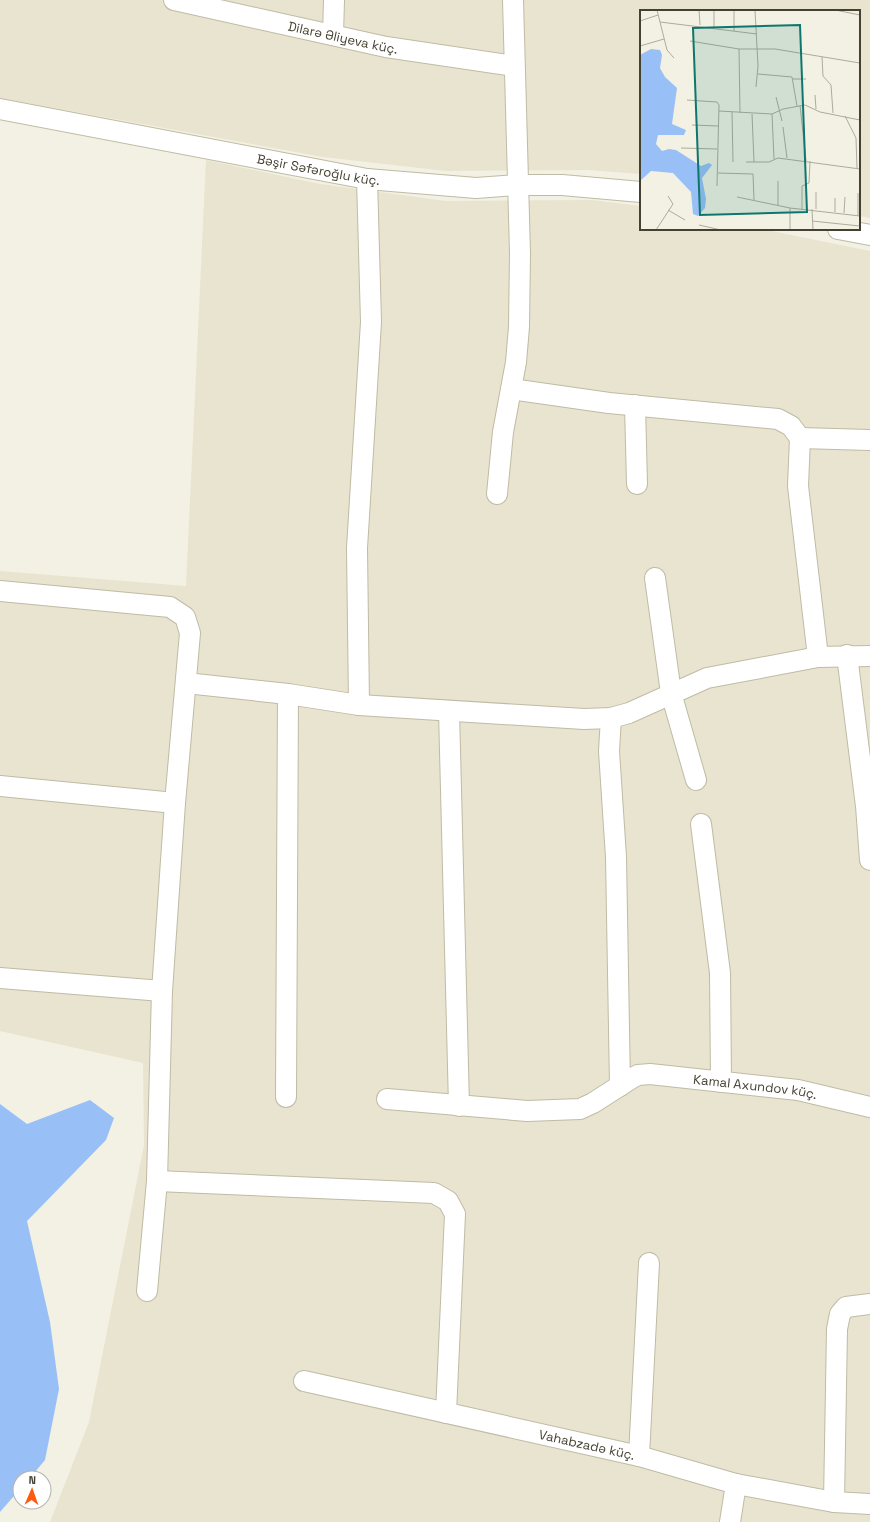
<svg xmlns="http://www.w3.org/2000/svg" width="870" height="1522" font-family="'Space Grotesk',sans-serif">
	<rect width="100%" height="100%" fill="#f3f1e3"/>
	<!-- residential -->
	<g fill="#e8e4d0">
		<path d="M 0,0 L 870,0 L 870,218 L 859,216 L 859,11 L 641,11 L 641,174 L 588,170 L 446,171 L 323,157 L 0,98 Z"/>
		<path d="M 206,160 L 320,184 L 446,201 L 592,200 L 641,206 L 641,229 L 762,229 L 870,251 L 870,1522 L 50,1522 L 89,1422 L 144,1145 L 143,1063 L 0,1031 L 0,571 L 186,586 Z"/>
	</g>
	<!-- water -->
	<path fill="#98c0f7" d="M 90,1100 L 114,1118 L 106,1140 L 27,1221 L 50,1322 L 59,1389 L 45,1460 L 30,1478 L 20,1478 L 20,1489 L 0,1512 L 0,1104 L 27,1124 Z"/>
	<g fill="none" stroke-linecap="round" stroke-linejoin="round">
		<!-- street casing -->
		<g stroke="#bfbba4" stroke-width="22">
			<g id="street">
				<path id="s1" d="M 174,0 L 386,47 L 514,66"/>
				<path d="M 333,35 L 334,0"/>
				<path id="s2" d="M 0,109 L 367,179 L 476,188 L 518,185 L 562,185 L 641,192"/>
				<path d="M 838,229 L 870,235"/>
				<path d="M 511,389 L 609,403 L 778,419 L 791,426 L 800,438 L 798,486 L 818,657"/>
				<path d="M 635,405 L 637,484"/>
				<path d="M 800,438 L 870,440"/>
				<path d="M 497,494 L 503,432 L 516,362 L 519,327 L 520,253 L 513,0"/>
				<path d="M 655,578 L 671,693 L 696,780"/>
				<path d="M 0,591 L 170,607 L 185,617 L 190,633 L 175,803 L 162,991 L 157,1181 L 147,1291"/>
				<path d="M 847,655 L 866,806 L 870,860"/>
				<path d="M 186,683 L 288,694 L 359,705 L 584,719 L 611,718 L 629,713 L 707,678 L 818,657 L 870,656"/>
				<path d="M 359,705 L 357,548 L 371,322 L 367,179"/>
				<path d="M 449,711 L 459,1106"/>
				<path d="M 611,718 L 609,751 L 616,857 L 620,1086"/>
				<path d="M 0,786 L 175,803"/>
				<path d="M 701,824 L 720,973 L 721,1082"/>
				<path d="M 0,978 L 162,991"/>
				<path d="M 286,1097 L 288,694"/>
				<path id="s3" d="M 387,1099 L 527,1111 L 580,1109 L 593,1103 L 632,1078 L 638,1075 L 650,1074 L 798,1090 L 870,1107"/>
				<path d="M 157,1181 L 434,1193 L 448,1201 L 455,1214 L 446,1413"/>
				<path id="s4" d="M 304,1381 L 639,1456 L 736,1484 L 834,1502 L 870,1504"/>
				<path d="M 639,1456 L 649,1263"/>
				<path d="M 834,1502 L 837,1329 L 840,1314 L 846,1307 L 870,1304"/>
				<path d="M 730,1522 L 736,1484"/>
			</g>
		</g>
		<!-- street -->
		<use href="#street" stroke="#fff" stroke-width="20"/>
	</g>
	<g text-anchor="middle" dominant-baseline="central" stroke-width="3.5" stroke-linejoin="round" paint-order="stroke">
		<!-- street labels -->
		<g font-size="13" fill="#454132" stroke="#fff">
			<text stroke="none"><textPath href="#s1" startOffset="173">Dilarə Əliyeva küç.</textPath></text>
			<text stroke="none"><textPath href="#s2" startOffset="324">Bəşir Səfəroğlu küç.</textPath></text>
			<text stroke="none"><textPath href="#s3" startOffset="379">Kamal Axundov küç.</textPath></text>
			<text stroke="none"><textPath href="#s4" startOffset="290">Vahabzadə küç.</textPath></text>
		</g>
	</g>
	<!-- overview -->
	<g transform="translate(640 10)">
		<rect width="220" height="220" fill="#f3f1e3"/>
		<path d="M 11,39 L 20,40 L 22,45 L 20,58 L 25,67 L 37,78 L 32,114 L 46,120 L 44,125 L 18,125 L 16,134 L 22,141 L 29,139 L 36,140 L 61,156 L 69,153 L 72,155 L 62,168 L 66,189 L 65,198 L 58,206 L 53,204 L 51,182 L 33,163 L 11,161 L 0,171 L 0,45 Z" fill="#98c0f7"/>
		<path fill="none" stroke="#adab9c" stroke-width="1" d="M 17,0 L 27,40 L 34,48M 59,0 L 60,15M 74,0 L 74,18M 115,0 L 118,56 L 116,77M 195,0 L 220,5M 0,11 L 18,5M 20,12 L 117,24M 94,21 L 94,0M 50,31 L 99,39 L 135,39 L 220,53M 0,36 L 24,29M 99,39 L 100,103M 182,47 L 183,66 L 191,75 L 193,103M 118,64 L 152,67 L 157,96M 153,69 L 166,69M 175,85 L 176,99M 136,87 L 142,111M 47,90 L 77,92 L 79,95 L 77,176M 160,95 L 166,151M 79,101 L 132,104 L 143,99 L 165,95 L 180,102 L 220,110M 92,102 L 93,152M 112,104 L 114,152M 132,104 L 134,149M 205,106 L 216,128 L 217,159M 52,115 L 78,116M 143,117 L 147,148M 41,138 L 77,139M 106,152 L 129,152 L 138,148 L 220,159M 78,163 L 113,164 L 114,190M 176,182 L 176,199M 97,187 L 150,198 L 220,206M 195,188 L 195,202M 138,195 L 138,171M 150,198 L 150,220M 162,199 L 162,176 L 169,173 L 170,151M 172,199 L 173,220M 28,200 L 45,210M 204,203 L 205,187M 218,206 L 218,183M 172,211 L 220,216M 59,215 L 81,220M 16,220 L 33,194 L 28,186"/>
		<path fill="#0f766e" fill-opacity="0.15" stroke="#0f766e" stroke-width="2" d="M 160,15 L 167,202 L 60,205 L 53,18 Z"/>
		<rect width="220" height="220" fill="none" stroke="#454132" stroke-width="2"/>
	</g>
	<!-- north arrow -->
	<g transform="translate(32 1490) rotate(2)"><circle r="19" fill="#ffffff" stroke="#b5b3ad"/>
	<path d="M0-3L7 15L0 10L-7 15Z" fill="#ff5a0e"/>
	<text y="-6" font-size="11" font-weight="bold" text-anchor="middle" fill="#454132">N</text>
	</g>
</svg>
